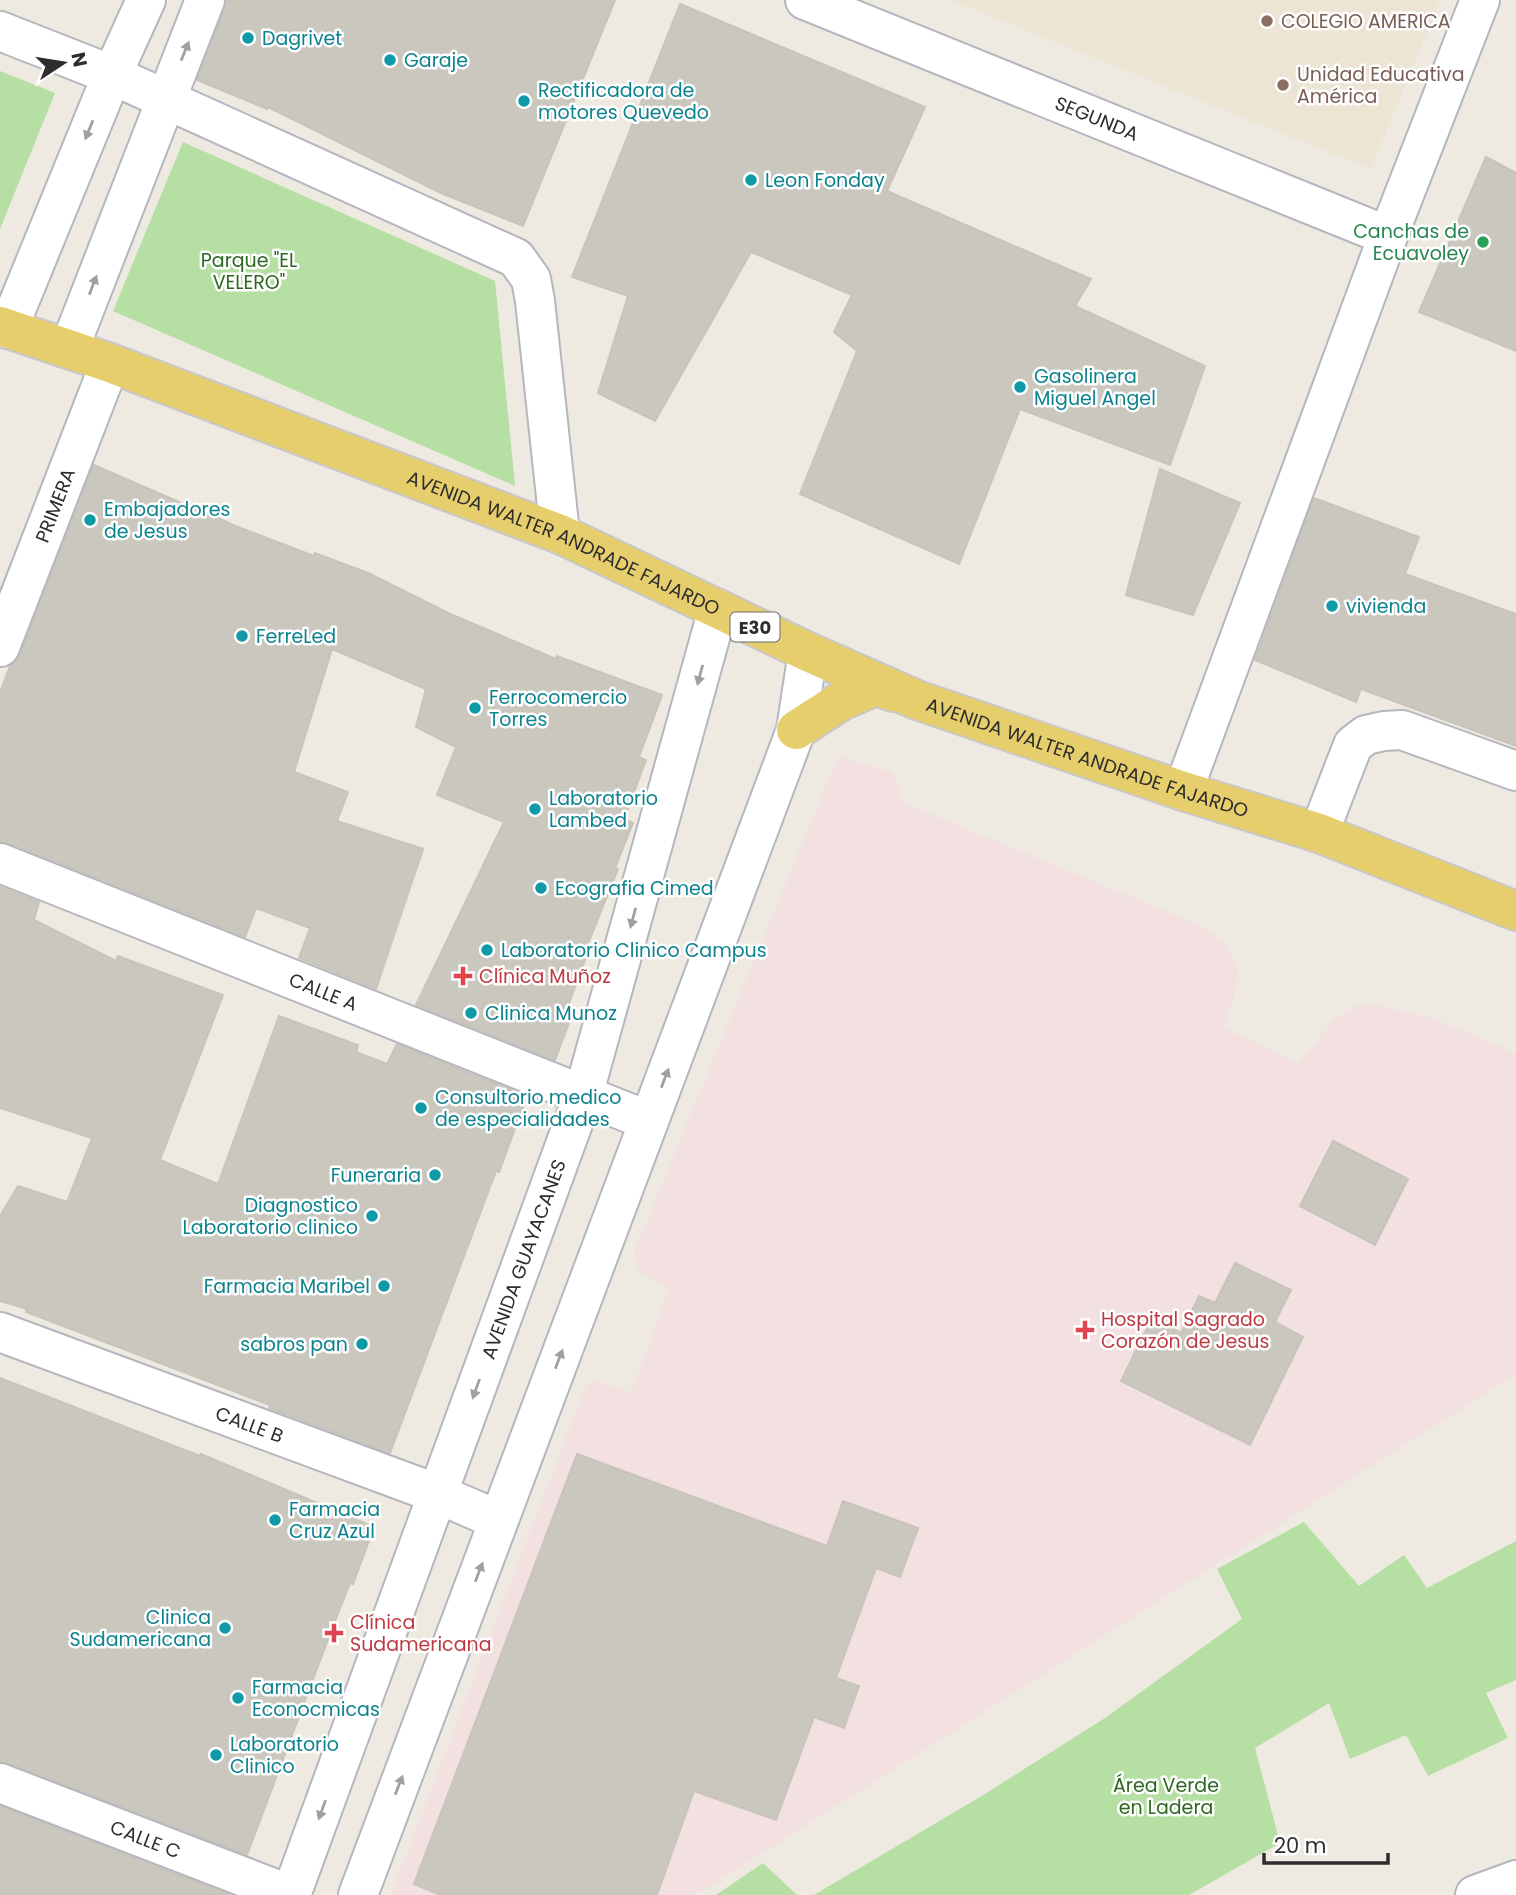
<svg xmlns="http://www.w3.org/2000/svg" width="1516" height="1895" font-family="Poppins,sans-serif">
	<rect width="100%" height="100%" fill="#eee9e1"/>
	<!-- education -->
	<path fill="#ede5d3" d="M 951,0 L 1440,0 L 1371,169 Z"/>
	<!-- medical -->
	<path fill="#f3e0e0" d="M 838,757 L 893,772 L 904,803 L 1199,925 L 1224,942 L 1238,965 L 1239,979 L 1224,1028 L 1299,1064 L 1334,1019 L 1356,1006 L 1370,1004 L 1432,1018 L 1516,1053 L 1516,1374 L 696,1895 L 391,1895 L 584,1391 L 589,1382 L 599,1382 L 632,1392 L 669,1287 L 643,1274 L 635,1263 L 634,1252 Z"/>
	<!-- green -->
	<g fill="#b5dfa3">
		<path d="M 0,71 L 55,93 L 0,229 Z"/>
		<path d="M 183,142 L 495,281 L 515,486 L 113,311 Z"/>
		<path d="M 1304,1522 L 1359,1586 L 1404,1555 L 1427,1588 L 1516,1541 L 1516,1680 L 1486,1693 L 1508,1738 L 1428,1776 L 1406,1735 L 1350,1759 L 1329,1703 L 1255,1748 L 1280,1843 L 1189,1895 L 814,1895 L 980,1797 L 1105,1718 L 1242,1619 L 1217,1569 Z"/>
		<path d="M 763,1863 L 797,1895 L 716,1895 Z"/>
	</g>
	<!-- building -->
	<g fill="#cac7bf" stroke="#c9c4bb" stroke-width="2">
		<path d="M 226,0 L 615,0 L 523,226 L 441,193 L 268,107 L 267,109 L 197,80 L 225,8 Z"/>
		<path d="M 680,4 L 925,107 L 887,191 L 1091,279 L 1075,306 L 1205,366 L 1170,465 L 1020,409 L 959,564 L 800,494 L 857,351 L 834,332 L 852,295 L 751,252 L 655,421 L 598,393 L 628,296 L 572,277 Z"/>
		<path d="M 1486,157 L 1516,173 L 1516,351 L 1419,312 Z"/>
		<path d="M 94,465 L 188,506 L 189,504 L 233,525 L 314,556 L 315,553 L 368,573 L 448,613 L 556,659 L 557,656 L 662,695 L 639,757 L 646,760 L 624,819 L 633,823 L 615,868 L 618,869 L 583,956 L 586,957 L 564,1017 L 570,1020 L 555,1060 L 416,1005 L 504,822 L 437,795 L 456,747 L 416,727 L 426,689 L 332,649 L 294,772 L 348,792 L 337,821 L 423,849 L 376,989 L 299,958 L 310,928 L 256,908 L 245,937 L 49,859 L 0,842 L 0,693 L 10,666 L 20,655 Z"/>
		<path d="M 1160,469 L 1240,503 L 1193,615 L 1126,595 Z"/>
		<path d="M 1314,498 L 1419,537 L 1405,574 L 1516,614 L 1516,746 L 1361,689 L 1356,702 L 1255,660 Z"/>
		<path d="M 0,887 L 39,902 L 34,920 L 116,961 L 118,956 L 223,995 L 160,1160 L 218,1184 L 279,1016 L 358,1045 L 356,1052 L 387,1064 L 397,1044 L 527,1096 L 499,1172 L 496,1171 L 390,1453 L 269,1408 L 270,1405 L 26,1312 L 27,1309 L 0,1301 L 0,1216 L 18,1186 L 67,1202 L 92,1138 L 0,1108 Z"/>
		<path d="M 1333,1141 L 1408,1179 L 1375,1245 L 1300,1206 Z"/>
		<path d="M 1235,1263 L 1291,1290 L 1275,1322 L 1303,1337 L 1250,1445 L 1121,1381 L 1152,1318 L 1181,1333 L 1199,1296 L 1215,1303 Z"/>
		<path d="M 0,1378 L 200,1456 L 201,1454 L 374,1527 L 353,1584 L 350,1583 L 330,1634 L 247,1855 L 8,1763 L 0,1762 Z"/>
		<path d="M 577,1454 L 827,1546 L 843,1501 L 918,1528 L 900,1577 L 876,1568 L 836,1678 L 859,1686 L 844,1728 L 814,1717 L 776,1820 L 694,1791 L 657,1895 L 440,1895 L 414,1884 Z"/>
		<path d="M 0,1806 L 230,1895 L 0,1895 Z"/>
	</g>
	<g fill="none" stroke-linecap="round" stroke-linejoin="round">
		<!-- street casing -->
		<g stroke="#b5b7bf" stroke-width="42">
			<g id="street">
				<path id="s1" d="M 805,0 L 1388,236"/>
				<path d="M 0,31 L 112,75 L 516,258 L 531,279 L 535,301 L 560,534"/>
				<path d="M 8,329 L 112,75 L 146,0"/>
				<path d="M 69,349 L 205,0"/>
				<path id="s2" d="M 0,647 L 110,363"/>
				<path d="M 1183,791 L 1388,236 L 1480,0"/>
				<path d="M 1319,833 L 1353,745 L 1366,735 L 1384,731 L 1402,730 L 1516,771"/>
				<path id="s3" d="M 0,863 L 649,1121"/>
				<path id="s4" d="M 0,1332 L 438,1494 L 498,1520"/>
				<path id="s5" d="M 0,1783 L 291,1895"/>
				<path d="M 1475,1895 L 1516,1880"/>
			</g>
		</g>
		<!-- secondary casing -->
		<g stroke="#b5b7bf" stroke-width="42">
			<g id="secondary">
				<path id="s6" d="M 291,1895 L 583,1096 L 718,609"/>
				<path d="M 358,1895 L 796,730 L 808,652"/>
			</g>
		</g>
		<!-- primary casing -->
		<g stroke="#c8c8c8" stroke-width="42">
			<g id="primary">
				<path id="s7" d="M 0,326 L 110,363 L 560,534 L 808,652 L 917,700 L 1183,791 L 1319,833 L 1516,911"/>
				<path d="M 796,730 L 841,701 L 876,686 L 893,692"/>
			</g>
		</g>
		<!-- street -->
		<use href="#street" stroke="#fff" stroke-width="38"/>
		<!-- secondary -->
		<use href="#secondary" stroke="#fff" stroke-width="38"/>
		<!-- primary -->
		<use href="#primary" stroke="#e7ce6d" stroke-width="38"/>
	</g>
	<!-- one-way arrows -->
	<defs><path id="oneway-solid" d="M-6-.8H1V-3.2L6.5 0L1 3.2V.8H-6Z" transform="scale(1.75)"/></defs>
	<g fill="#a0a0a0">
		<use href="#oneway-solid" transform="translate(185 51) rotate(-68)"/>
		<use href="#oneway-solid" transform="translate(89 130) rotate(112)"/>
		<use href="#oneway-solid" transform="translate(93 285) rotate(-69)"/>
		<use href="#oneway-solid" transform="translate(700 675) rotate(105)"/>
		<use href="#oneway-solid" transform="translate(633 918) rotate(105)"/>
		<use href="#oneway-solid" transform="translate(665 1078) rotate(-69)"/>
		<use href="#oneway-solid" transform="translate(559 1359) rotate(-69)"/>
		<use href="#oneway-solid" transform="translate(476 1389) rotate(110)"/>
		<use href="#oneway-solid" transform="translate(479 1572) rotate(-69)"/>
		<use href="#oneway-solid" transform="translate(399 1785) rotate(-69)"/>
		<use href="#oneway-solid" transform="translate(322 1810) rotate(110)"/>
	</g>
	<!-- markers -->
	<g fill="#8d6e63" stroke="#fff" stroke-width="2.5">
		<circle cx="1267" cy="21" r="7"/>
		<circle cx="1283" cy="85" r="7"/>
	</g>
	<g fill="#0f9aa8" stroke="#fff" stroke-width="2.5">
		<circle cx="248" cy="38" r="7"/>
		<circle cx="390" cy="60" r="7"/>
		<circle cx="524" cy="101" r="7"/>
		<circle cx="751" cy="180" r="7"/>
		<circle cx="1020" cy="387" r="7"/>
		<circle cx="90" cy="520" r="7"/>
		<circle cx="1332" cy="606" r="7"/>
		<circle cx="242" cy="636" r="7"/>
		<circle cx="475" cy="708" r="7"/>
		<circle cx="535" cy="809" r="7"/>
		<circle cx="541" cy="888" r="7"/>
		<circle cx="487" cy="950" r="7"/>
		<circle cx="471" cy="1013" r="7"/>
		<circle cx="421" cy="1108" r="7"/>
		<circle cx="435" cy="1175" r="7"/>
		<circle cx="372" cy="1216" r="7"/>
		<circle cx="384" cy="1286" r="7"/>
		<circle cx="362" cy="1344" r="7"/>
		<circle cx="275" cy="1520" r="7"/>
		<circle cx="225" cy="1628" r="7"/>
		<circle cx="238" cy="1698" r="7"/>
		<circle cx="216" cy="1755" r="7"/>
	</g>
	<circle fill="#2e9e5b" stroke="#fff" stroke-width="2.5" cx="1483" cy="242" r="7"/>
	<g fill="#e0444e" stroke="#fff" stroke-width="2.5">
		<path d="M459.5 965.5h7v7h7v7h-7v7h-7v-7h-7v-7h7z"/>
		<path d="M1081.5 1319.5h7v7h7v7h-7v7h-7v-7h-7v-7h7z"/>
		<path d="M330.5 1622.5h7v7h7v7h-7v7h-7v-7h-7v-7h7z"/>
	</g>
	<g text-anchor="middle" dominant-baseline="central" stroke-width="5" stroke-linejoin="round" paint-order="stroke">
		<!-- shield labels -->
		<rect fill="#fff" stroke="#6c6c6c" stroke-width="2" x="730.5" y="612.5" width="49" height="29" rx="5"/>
		<g font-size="18" font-weight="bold" fill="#2d2d2d">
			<text x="755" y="627">E30</text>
		</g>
		<!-- education labels -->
		<g font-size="19" fill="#785e54" stroke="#fff" text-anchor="start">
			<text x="1281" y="21">COLEGIO AMERICA</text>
			<text x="1297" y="74">Unidad Educativa<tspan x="1297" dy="22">América</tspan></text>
		</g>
		<!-- culture labels -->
		<g font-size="19" fill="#0d838f" stroke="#fff" text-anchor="start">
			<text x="262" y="38">Dagrivet</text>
			<text x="404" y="60">Garaje</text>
			<text x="538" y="90">Rectificadora de<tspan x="538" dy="22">motores Quevedo</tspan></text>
			<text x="765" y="180">Leon Fonday</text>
			<text x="1034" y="376">Gasolinera<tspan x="1034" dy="22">Miguel Angel</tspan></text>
			<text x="104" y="509">Embajadores<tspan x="104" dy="22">de Jesus</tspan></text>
			<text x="1346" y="606">vivienda</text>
			<text x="256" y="636">FerreLed</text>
			<text x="489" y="697">Ferrocomercio<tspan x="489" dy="22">Torres</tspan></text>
			<text x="549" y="798">Laboratorio<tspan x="549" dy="22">Lambed</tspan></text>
			<text x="555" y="888">Ecografia Cimed</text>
			<text x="501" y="950">Laboratorio Clinico Campus</text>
			<text x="485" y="1013">Clinica Munoz</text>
			<text x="435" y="1097">Consultorio medico<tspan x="435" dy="22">de especialidades</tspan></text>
			<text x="421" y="1175" text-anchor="end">Funeraria</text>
			<text x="358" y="1205" text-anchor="end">Diagnostico<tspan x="358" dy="22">Laboratorio clinico</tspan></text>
			<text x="370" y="1286" text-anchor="end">Farmacia Maribel</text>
			<text x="348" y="1344" text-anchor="end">sabros pan</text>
			<text x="289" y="1509">Farmacia<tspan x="289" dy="22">Cruz Azul</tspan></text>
			<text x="211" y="1617" text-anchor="end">Clinica<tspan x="211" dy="22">Sudamericana</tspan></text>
			<text x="252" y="1687">Farmacia<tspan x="252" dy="22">Econocmicas</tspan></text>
			<text x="230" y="1744">Laboratorio<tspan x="230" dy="22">Clinico</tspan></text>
		</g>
		<!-- street labels -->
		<g font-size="19" fill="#2d2d2d" stroke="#fff">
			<text stroke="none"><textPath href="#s1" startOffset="315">SEGUNDA</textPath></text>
			<text stroke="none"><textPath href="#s2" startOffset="152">PRIMERA</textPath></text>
			<text stroke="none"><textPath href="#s7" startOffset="604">AVENIDA WALTER ANDRADE FAJARDO</textPath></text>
			<text stroke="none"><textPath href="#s7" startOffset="1171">AVENIDA WALTER ANDRADE FAJARDO</textPath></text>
			<text stroke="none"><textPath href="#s3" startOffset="348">CALLE A</textPath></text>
			<text stroke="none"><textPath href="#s6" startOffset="677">AVENIDA GUAYACANES</textPath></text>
			<text stroke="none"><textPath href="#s4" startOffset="266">CALLE B</textPath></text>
			<text stroke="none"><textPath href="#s5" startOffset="156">CALLE C</textPath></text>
		</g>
		<!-- leisure labels -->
		<g font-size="19" fill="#27864d" stroke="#fff" text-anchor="end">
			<text x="1469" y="231">Canchas de<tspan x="1469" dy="22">Ecuavoley</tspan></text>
		</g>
		<!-- park labels -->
		<g font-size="19" fill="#2d6721" stroke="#fff">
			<text x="249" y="260">Parque "EL<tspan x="249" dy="22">VELERO"</tspan></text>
			<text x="1166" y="1785">Área Verde<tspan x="1166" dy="22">en Ladera</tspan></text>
		</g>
		<!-- health labels -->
		<g font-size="19" fill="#be3a42" stroke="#fff" text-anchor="start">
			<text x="479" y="976">Clínica Muñoz</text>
			<text x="1101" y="1319">Hospital Sagrado<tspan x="1101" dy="22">Corazón de Jesus</tspan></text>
			<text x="350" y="1622">Clínica<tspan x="350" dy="22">Sudamericana</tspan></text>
		</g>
	</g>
	<!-- north arrow -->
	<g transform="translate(63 63) rotate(78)" stroke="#ffffff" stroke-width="5" paint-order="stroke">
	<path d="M0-5L12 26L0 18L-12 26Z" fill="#2d2d2d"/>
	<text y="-10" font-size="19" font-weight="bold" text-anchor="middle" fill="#2d2d2d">N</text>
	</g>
	<!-- scale -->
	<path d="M1264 1853v10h124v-10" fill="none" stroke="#2d2d2d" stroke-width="3.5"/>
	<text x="1274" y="1853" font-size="21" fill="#2d2d2d" stroke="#ffffff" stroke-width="5" paint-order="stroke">20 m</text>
</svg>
